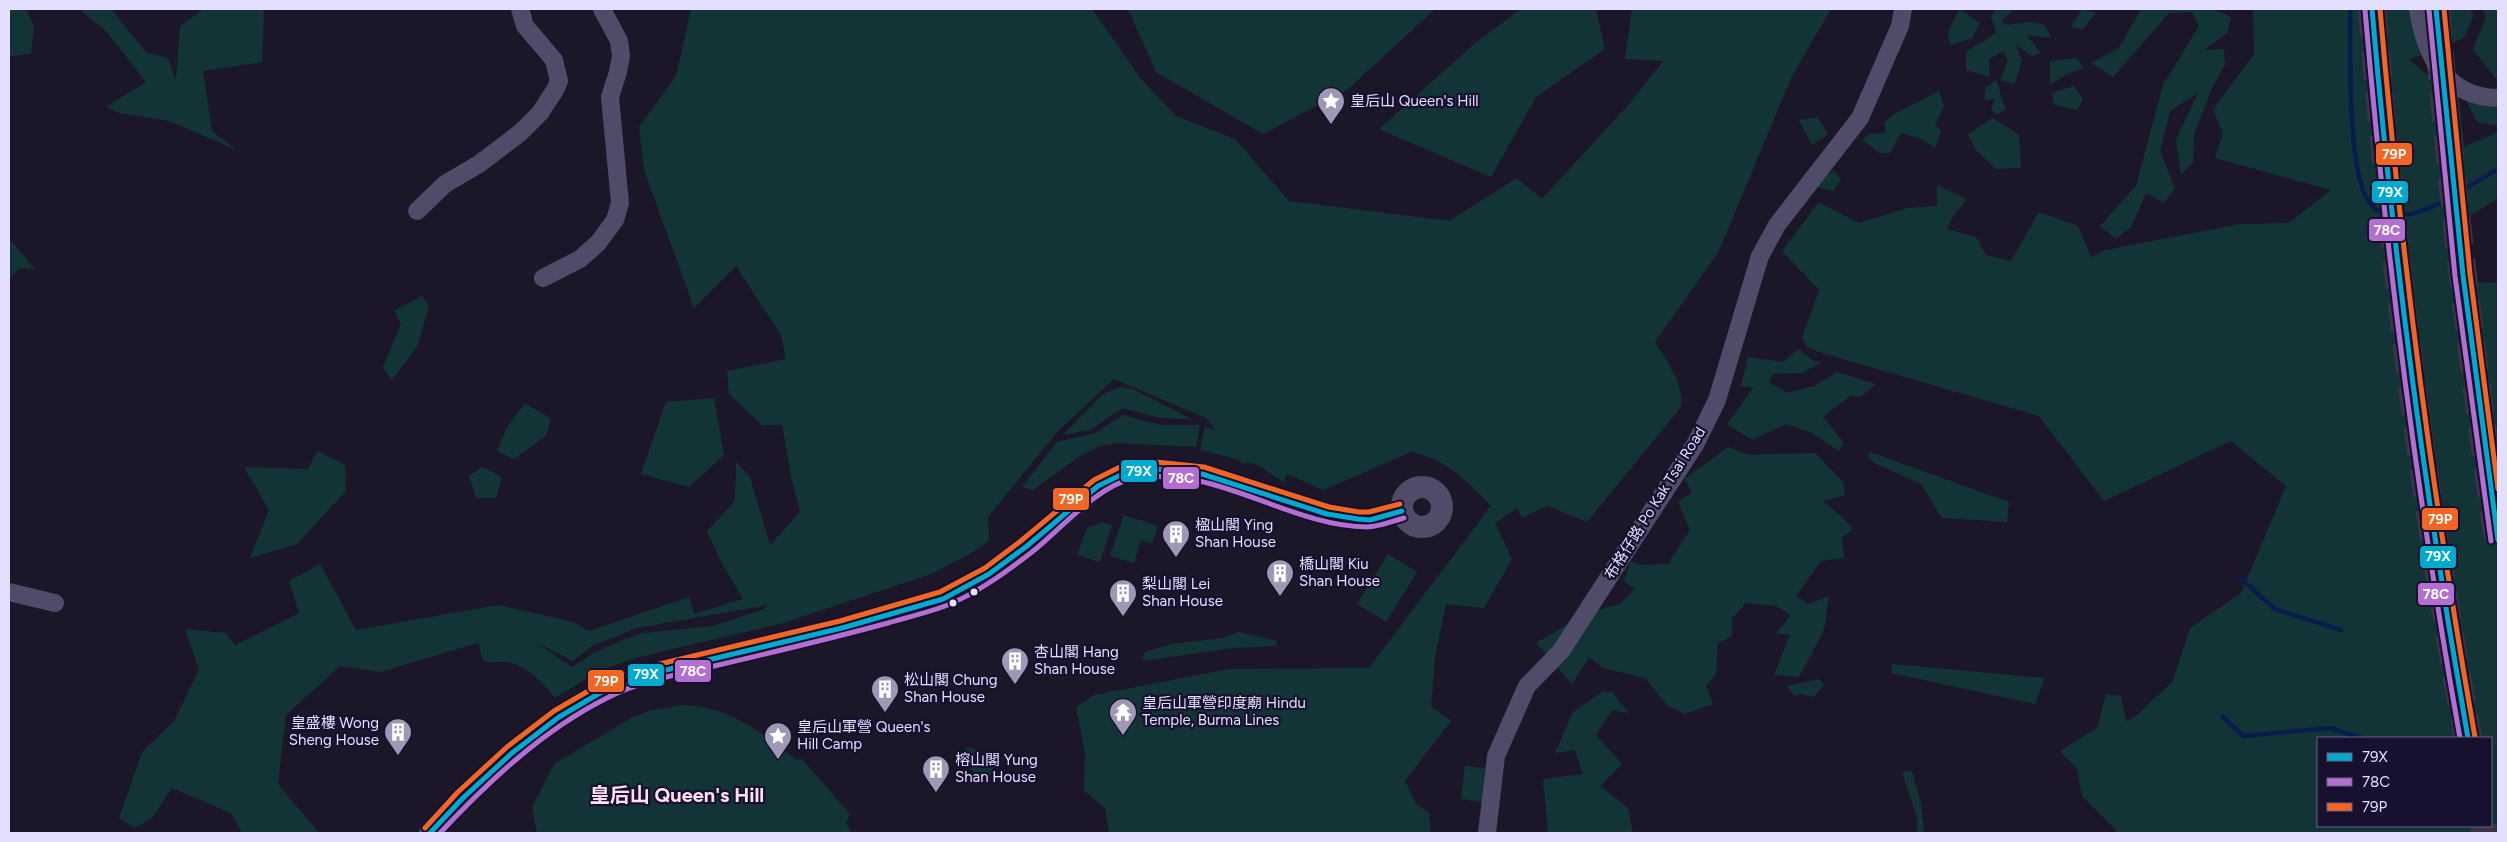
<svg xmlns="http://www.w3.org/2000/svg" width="2507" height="842" font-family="Figtree,'Noto Sans SC',sans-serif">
	<rect width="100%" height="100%" fill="#1b1728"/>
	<!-- green -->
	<g fill="#133437" fill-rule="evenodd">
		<path d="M 9,9 L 26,9 L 34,26 L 31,54 L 9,56 Z"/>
		<path d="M 79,9 L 111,9 L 147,53 L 168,58 L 176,80 L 180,26 L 204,9 L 264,9 L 262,62 L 203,71 L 212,131 L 237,150 L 169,121 L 119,113 L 106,107 L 146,82 L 106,31 Z"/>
		<path d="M 691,9 L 1092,9 L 1141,79 L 1176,116 L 1235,139 L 1289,201 L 1449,221 L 1517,178 L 1542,199 L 1630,103 L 1663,61 L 1625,59 L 1632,9 L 1831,9 L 1792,76 L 1719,251 L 1655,342 C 1667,362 1684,383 1681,407 L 1587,522 L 1548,506 L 1522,518 L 1517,508 L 1495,523 L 1512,559 L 1484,608 L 1446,604 L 1435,657 L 1431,706 L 1451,721 L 1405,781 L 1416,804 L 1429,813 L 1431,833 L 1109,833 L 1105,808 L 1084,791 L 1085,753 L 1076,707 L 1094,695 L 1229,669 L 1369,668 L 1491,506 C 1475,489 1458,472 1438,461 C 1429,456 1421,456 1413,451 L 1323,490 L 1287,474 L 1284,482 C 1269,476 1260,459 1242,464 L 1238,459 L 1200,450 L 1205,426 L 1216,431 L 1206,418 L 1114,379 L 1057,432 L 988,517 L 989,541 L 968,555 L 931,574 L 783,623 L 635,658 L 597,672 L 555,698 C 544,684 525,663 505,662 C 496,661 492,665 483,660 L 478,643 L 380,672 L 340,666 L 286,715 L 278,784 L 319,833 L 242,833 L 231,813 L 172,788 L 152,818 L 135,828 L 119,818 L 142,752 L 174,721 L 199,670 L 185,629 L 226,633 L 235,645 L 299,613 L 289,581 L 320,564 L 356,630 L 498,605 L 573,622 L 589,631 L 689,597 L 694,614 L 743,599 L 720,560 L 707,531 L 735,501 L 736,462 L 750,477 L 770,545 L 800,512 L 791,476 L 782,425 L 762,425 L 729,394 L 727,371 L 786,359 L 781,335 L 736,266 L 694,308 L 644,170 L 639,127 L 676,76 ZM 769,605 L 764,609 L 713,626 L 643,633 L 630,637 L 594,653 L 572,667 L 534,641 L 573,661 L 592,646 L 637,628 Z"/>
		<path d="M 1128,9 L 1435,9 L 1347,90 L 1263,134 L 1156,72 Z"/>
		<path d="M 1521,9 L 1596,9 L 1605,49 L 1536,97 L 1491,177 L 1379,129 L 1474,44 Z"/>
		<path d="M 1959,9 L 1980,23 L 1972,38 L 1950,45 L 1948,33 Z"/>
		<path d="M 1996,9 L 2015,9 L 2001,21 L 2007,25 L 2030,22 L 2045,25 L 2051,38 L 2027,35 L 2040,53 L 2032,56 L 2016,45 L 2022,60 L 2015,84 L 2000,80 L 2008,60 L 2003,51 L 1989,59 L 1990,77 L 1966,70 L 1966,52 C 1976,44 1987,41 1996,32 L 1991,17 Z"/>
		<path d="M 2082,9 L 2096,13 L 2083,29 L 2071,27 Z"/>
		<path d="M 2141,9 L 2212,9 L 2231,17 L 2227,33 L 2204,50 L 2224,49 L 2225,65 L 2213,86 L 2194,135 L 2193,163 L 2181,174 L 2176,140 L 2198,93 L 2170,111 L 2160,151 L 2175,188 L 2164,203 L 2146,193 L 2131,227 L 2116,239 L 2100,226 L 2136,186 L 2163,85 L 2199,26 L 2192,12 L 2169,13 L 2113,77 L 2091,63 L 2119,48 Z"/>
		<path d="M 2253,9 L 2470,9 L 2474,15 L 2464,38 L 2409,60 L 2459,102 L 2464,147 L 2498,132 L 2498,198 L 2469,217 L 2475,282 L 2498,283 L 2498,833 L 2116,833 L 2116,830 L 2082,796 L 2077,769 L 2060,751 L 2097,728 L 2106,694 L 2121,696 L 2126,721 L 2137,715 L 2173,681 L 2190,628 L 2241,593 L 2286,486 L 2231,441 L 2104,501 L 2039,416 L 1822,353 L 1807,347 L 1802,337 L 1819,290 L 1782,251 L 1819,202 L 1858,223 L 1908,208 L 1937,206 L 1937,185 L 1967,199 L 1953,216 L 1947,229 L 1976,237 L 1986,255 L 2011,261 L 2039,212 L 2078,226 L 2091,257 L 2105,250 L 2240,224 L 2289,223 L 2331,190 L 2215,158 L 2223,132 L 2213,110 L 2254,54 ZM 2318,738 L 2491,738 L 2491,826 L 2318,826 Z"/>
		<path d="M 2482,9 L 2498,9 L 2498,81 L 2473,50 L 2486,17 Z"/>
		<path d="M 2076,58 L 2084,68 L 2067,74 L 2050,85 L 2050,61 Z"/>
		<path d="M 1996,80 L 2006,110 L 1996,114 L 1991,109 L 1995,99 L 1984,100 L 1986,87 Z"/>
		<path d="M 2458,84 L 2498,108 L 2498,126 L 2477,122 Z"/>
		<path d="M 2074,86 L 2083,99 L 2077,110 L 2054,105 L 2052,93 Z"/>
		<path d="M 1939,91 L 1944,106 L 1935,125 L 1941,131 L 1935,148 L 1922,139 L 1901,133 L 1890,153 L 1879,153 L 1863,140 L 1869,134 L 1886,133 L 1884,123 L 1894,114 Z"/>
		<path d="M 1817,117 L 1828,134 L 1812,145 L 1799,120 Z"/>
		<path d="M 1993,118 L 2019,135 L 2021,168 L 1996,169 L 1975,149 L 1968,134 Z"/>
		<path d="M 1834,171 L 1841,179 L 1833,191 L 1817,187 L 1823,176 Z"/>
		<path d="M 11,241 L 35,269 L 20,268 L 9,279 L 9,243 Z"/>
		<path d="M 422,296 L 429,306 L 417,347 L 392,380 L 383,367 L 401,324 L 394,311 Z"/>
		<path d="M 1798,349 L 1814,361 L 1822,362 L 1802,373 L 1773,374 L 1769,382 L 1787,393 L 1814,386 L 1837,372 L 1876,384 L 1861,397 L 1850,396 L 1823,417 L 1844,443 L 1839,451 L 1812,433 L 1786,424 L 1752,440 L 1727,424 L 1753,388 L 1741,386 L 1748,357 L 1783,362 Z"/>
		<path d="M 1120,387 L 1133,389 L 1193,420 L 1156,417 L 1123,408 L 1090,430 L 1063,435 L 1103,394 Z"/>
		<path d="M 714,398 L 724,455 L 689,487 L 641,474 L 666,402 Z"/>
		<path d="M 525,403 L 551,419 L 546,436 L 514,459 L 497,451 L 507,427 Z"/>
		<path d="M 1123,415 L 1160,425 L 1200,425 L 1196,447 L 1117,443 L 1101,446 L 1080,456 L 1033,490 L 1022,487 L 1057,442 L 1095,433 Z"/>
		<path d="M 1728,447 L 1749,455 L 1815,453 L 1843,482 L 1845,495 L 1823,501 L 1842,517 L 1853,529 L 1842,538 L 1844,558 L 1821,561 L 1796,596 L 1808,604 L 1829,596 L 1824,630 L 1799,677 L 1774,675 L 1790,635 L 1776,633 L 1791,615 L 1776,606 L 1746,603 L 1732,618 L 1732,636 L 1718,643 L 1716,675 L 1706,686 L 1713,704 L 1684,714 L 1667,705 L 1645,678 L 1603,668 L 1589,657 L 1572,684 L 1536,643 L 1583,615 L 1619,604 L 1635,589 L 1624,581 L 1631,561 L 1640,565 L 1668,564 L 1690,530 L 1678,502 L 1692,492 L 1684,479 Z"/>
		<path d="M 317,451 L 345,465 L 346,491 L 297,544 L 250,558 L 269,510 L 244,467 L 308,469 Z"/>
		<path d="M 1870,452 L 2009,502 L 2007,522 L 1942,518 L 1921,484 L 1874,463 L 1868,456 Z"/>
		<path d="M 482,467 L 502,477 L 496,498 L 476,498 L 469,476 Z"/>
		<path d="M 1124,515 L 1158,526 L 1152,544 L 1141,540 L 1134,563 L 1110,556 Z"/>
		<path d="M 1102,522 L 1112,525 L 1100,562 L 1077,555 L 1087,528 Z"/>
		<path d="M 1388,554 L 1417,572 L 1386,622 L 1357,604 Z"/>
		<path d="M 1239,632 L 1277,641 L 1276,646 L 1233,648 L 1142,661 L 1145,652 L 1172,644 L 1223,638 Z"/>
		<path d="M 1892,664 L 2045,678 L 2035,704 L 1891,673 Z"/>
		<path d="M 1819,679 L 1824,685 L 1813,697 L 1801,694 L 1794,696 L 1787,686 Z"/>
		<path d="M 1603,691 L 1612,692 L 1629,713 L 1612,710 L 1596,735 L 1622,764 L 1600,786 L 1628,808 L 1633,833 L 1548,833 L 1543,779 L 1583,774 L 1575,750 L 1555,753 L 1573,712 Z"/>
		<path d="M 683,705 C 733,708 759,731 797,760 L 802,759 L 850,814 L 846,823 L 852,833 L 537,833 L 532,807 L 554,764 L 633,717 L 649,711 Z"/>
		<path d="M 966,747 C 981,750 990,758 996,772 L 982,780 C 972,767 961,769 966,747 Z"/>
		<path d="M 1465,766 L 1485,768 L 1482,802 L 1461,799 Z"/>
		<path d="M 1912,771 L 1921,803 L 1924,833 L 1917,833 L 1917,817 L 1902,772 Z"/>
	</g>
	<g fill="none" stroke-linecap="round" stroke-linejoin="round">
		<!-- stream -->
		<g stroke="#091c4d" stroke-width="4.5">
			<path d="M 2350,9 C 2351,50 2346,180 2372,206 C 2380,215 2392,216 2403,215 C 2432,213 2473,183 2498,169"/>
			<path d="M 2239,577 L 2275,609 L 2341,630"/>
			<path d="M 2223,717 L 2243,736 L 2330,728 L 2361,738"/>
		</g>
		<!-- trunk-tunnel -->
		<g stroke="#393548" stroke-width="28" stroke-dasharray="28 14" stroke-linecap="butt">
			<path d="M 2372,9 C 2392,254 2423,497 2468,738"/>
			<path d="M 2484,826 L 2485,833"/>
		</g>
		<!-- motorway-tunnel -->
		<path stroke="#393548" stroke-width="28" stroke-dasharray="28 14" stroke-linecap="butt" d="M 2436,9 C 2451,187 2472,364 2498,540"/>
		<!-- minor -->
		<g stroke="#4f4b69" stroke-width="18">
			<path d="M 2418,9 C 2425,55 2445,97 2498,98"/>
			<path d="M 417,211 L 445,184 L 479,164 L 520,133 L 540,113 L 555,90 L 559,81 L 554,60 L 525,26 L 520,9"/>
			<path d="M 543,278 L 580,259 L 598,243 L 615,220 L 620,203 L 610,97 L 618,72 L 621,56 L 619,41 L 602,9"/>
			<path d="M 9,592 L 55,603"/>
			<path d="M 1487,833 L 1496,756 L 1527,686 L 1561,651 L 1696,443 L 1717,400 L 1760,256 L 1777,225 L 1860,118 L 1900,26 L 1903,9"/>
		</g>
		<!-- tertiary -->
		<g stroke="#4f4b69" stroke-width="22">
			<circle cx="1422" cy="507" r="20"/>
			<path d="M 430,833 L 463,798 L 512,753 L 559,717 L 605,690 L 645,675 L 842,628 L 943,599 L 989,574 L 1027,546 L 1098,486 L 1127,472 L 1156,469 L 1202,474 L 1327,514 L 1358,519 L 1370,520 L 1402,511"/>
		</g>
		<!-- bus-1 casing -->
		<g stroke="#17102f" stroke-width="9">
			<g id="bus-1">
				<path d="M 2372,9 C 2393,254 2425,496 2468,738"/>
				<path d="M 2436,9 L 2463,275 L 2498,540"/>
				<path d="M 430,833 L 463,798 L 512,753 L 559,717 L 605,690 L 645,675 L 842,628 L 943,599 L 989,574 L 1027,546 L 1098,486 L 1127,472 L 1156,469 L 1202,474 L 1327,514 L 1358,519 L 1370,520 L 1402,511"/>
			</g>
		</g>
		<!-- bus-2 casing -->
		<g stroke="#17102f" stroke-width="9">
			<g id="bus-2">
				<path d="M 2365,10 C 2386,254 2417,497 2460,738"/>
				<path d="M 2429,10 L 2455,276 L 2491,541"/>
				<path d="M 440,833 C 489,781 543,730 607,698 C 639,681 676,675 710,667 C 770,653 829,639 888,623 C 907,617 927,613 945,606 C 976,594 1006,572 1032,552 C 1060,530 1097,486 1132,479 C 1214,463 1287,526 1367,527 C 1379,527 1393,521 1404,518"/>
			</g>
		</g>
		<!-- bus-3 casing -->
		<g stroke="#17102f" stroke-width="9">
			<g id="bus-3">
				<path d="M 2380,9 C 2401,253 2432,495 2475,737"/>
				<path d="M 2444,9 L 2470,274 L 2498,489"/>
				<path d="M 425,828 L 458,792 L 507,747 L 554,711 L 602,683 L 643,668 L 840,621 L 940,592 L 985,568 L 1022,540 L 1094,480 L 1124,465 L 1156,462 L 1204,467 L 1329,507 L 1359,512 L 1369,512 L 1400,504"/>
			</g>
		</g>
		<!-- bus-1 -->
		<use href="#bus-1" stroke="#00a9ce" stroke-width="5"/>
		<!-- bus-2 -->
		<use href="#bus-2" stroke="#b36fd0" stroke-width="5"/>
		<!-- bus-3 -->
		<use href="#bus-3" stroke="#f26522" stroke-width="5"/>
	</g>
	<!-- icons -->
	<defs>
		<g id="sight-pin" transform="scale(1.4375)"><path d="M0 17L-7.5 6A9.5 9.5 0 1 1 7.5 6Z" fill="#9e98b4" stroke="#17102f"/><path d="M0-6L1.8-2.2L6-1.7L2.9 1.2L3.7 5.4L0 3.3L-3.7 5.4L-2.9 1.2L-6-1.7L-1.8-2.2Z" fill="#fff"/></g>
		<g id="building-pin" transform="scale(1.4375)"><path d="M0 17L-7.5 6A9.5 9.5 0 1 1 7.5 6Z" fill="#9e98b4" stroke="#17102f"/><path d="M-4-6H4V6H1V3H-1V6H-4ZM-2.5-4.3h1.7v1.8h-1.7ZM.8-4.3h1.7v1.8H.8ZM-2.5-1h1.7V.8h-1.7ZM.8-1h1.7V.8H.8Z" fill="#fff"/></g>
		<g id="temple-pin" transform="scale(1.4375)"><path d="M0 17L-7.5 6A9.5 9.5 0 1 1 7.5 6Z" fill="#9e98b4" stroke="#17102f"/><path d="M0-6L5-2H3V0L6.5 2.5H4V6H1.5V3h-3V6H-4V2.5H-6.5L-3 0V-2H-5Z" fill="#fff"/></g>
	</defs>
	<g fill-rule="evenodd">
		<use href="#sight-pin" x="1331" y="101"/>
		<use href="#building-pin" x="1176" y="534"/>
		<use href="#building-pin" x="1280" y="573"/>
		<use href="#building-pin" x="1123" y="593"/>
		<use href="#building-pin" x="1015" y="661"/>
		<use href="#building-pin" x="885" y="689"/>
		<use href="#temple-pin" x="1123" y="712"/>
		<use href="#building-pin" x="398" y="732"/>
		<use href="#sight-pin" x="778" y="736"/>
		<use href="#building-pin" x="936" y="769"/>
	</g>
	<!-- markers -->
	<g fill="#e4deff" stroke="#17102f" stroke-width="2">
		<circle cx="974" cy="592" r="4.5"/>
		<circle cx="953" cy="603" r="4.5"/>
	</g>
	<g text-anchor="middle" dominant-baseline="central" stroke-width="4.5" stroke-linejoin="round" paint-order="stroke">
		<!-- poi labels -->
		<g font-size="15" fill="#e4deff" stroke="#17102f" text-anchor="start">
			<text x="1350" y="101">皇后山 Queen's Hill</text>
			<text x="1195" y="525">楹山閣 Ying<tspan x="1195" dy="17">Shan House</tspan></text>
			<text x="1299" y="564">橋山閣 Kiu<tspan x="1299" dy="17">Shan House</tspan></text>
			<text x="1142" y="584">梨山閣 Lei<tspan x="1142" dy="17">Shan House</tspan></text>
			<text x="1034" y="652">杏山閣 Hang<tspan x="1034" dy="17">Shan House</tspan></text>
			<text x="904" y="680">松山閣 Chung<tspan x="904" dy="17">Shan House</tspan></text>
			<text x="1142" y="703">皇后山軍營印度廟 Hindu<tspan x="1142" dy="17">Temple, Burma Lines</tspan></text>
			<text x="379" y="723" text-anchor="end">皇盛樓 Wong<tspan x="379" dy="17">Sheng House</tspan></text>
			<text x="797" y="727">皇后山軍營 Queen's<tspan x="797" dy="17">Hill Camp</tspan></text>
			<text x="955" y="760">榕山閣 Yung<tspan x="955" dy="17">Shan House</tspan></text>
		</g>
		<!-- street labels -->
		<g font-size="15" fill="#e4deff" stroke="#17102f">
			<text transform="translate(1655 503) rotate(-58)">布格仔路 Po Kak Tsai Road</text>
		</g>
		<!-- district labels -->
		<g font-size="20" font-weight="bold" fill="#ffe0f1" stroke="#17102f">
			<text x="677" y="795">皇后山 Queen's Hill</text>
		</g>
	</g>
	<g stroke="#17102f" stroke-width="2">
		<rect x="2375" y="142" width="38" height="24" rx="5" fill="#f26522"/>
		<rect x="2371" y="180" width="38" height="24" rx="5" fill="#00a9ce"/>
		<rect x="2368" y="218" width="38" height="24" rx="5" fill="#b36fd0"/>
		<rect x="1120" y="459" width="38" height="24" rx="5" fill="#00a9ce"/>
		<rect x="1162" y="466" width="38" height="24" rx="5" fill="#b36fd0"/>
		<rect x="1052" y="487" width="38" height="24" rx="5" fill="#f26522"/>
		<rect x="2421" y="507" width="38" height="24" rx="5" fill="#f26522"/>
		<rect x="2419" y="545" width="38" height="24" rx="5" fill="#00a9ce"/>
		<rect x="2417" y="582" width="38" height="24" rx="5" fill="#b36fd0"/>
		<rect x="674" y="659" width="38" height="24" rx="5" fill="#b36fd0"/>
		<rect x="627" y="663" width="38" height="24" rx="5" fill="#00a9ce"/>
		<rect x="587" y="669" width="38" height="24" rx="5" fill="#f26522"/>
	</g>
	<g font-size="14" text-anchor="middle" font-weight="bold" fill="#fff">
		<text x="2394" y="159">79P</text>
		<text x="2390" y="197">79X</text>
		<text x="2387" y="235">78C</text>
		<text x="1139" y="476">79X</text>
		<text x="1181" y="483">78C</text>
		<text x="1071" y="504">79P</text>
		<text x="2440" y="524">79P</text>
		<text x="2438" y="561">79X</text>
		<text x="2436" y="599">78C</text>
		<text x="693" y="676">78C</text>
		<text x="646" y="679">79X</text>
		<text x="606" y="686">79P</text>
	</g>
	<!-- border -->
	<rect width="2507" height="842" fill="none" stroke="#e4deff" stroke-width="20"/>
	<!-- legend -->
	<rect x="2317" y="737" width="175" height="90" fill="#17102f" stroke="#696282"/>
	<rect x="2327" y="753" width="25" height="8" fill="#00a9ce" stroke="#696282"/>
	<text x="2362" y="762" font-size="15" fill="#e4deff">79X</text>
	<rect x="2327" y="778" width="25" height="8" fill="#b36fd0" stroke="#696282"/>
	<text x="2362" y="787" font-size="15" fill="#e4deff">78C</text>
	<rect x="2327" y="803" width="25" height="8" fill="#f26522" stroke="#696282"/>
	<text x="2362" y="812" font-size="15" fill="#e4deff">79P</text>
</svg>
